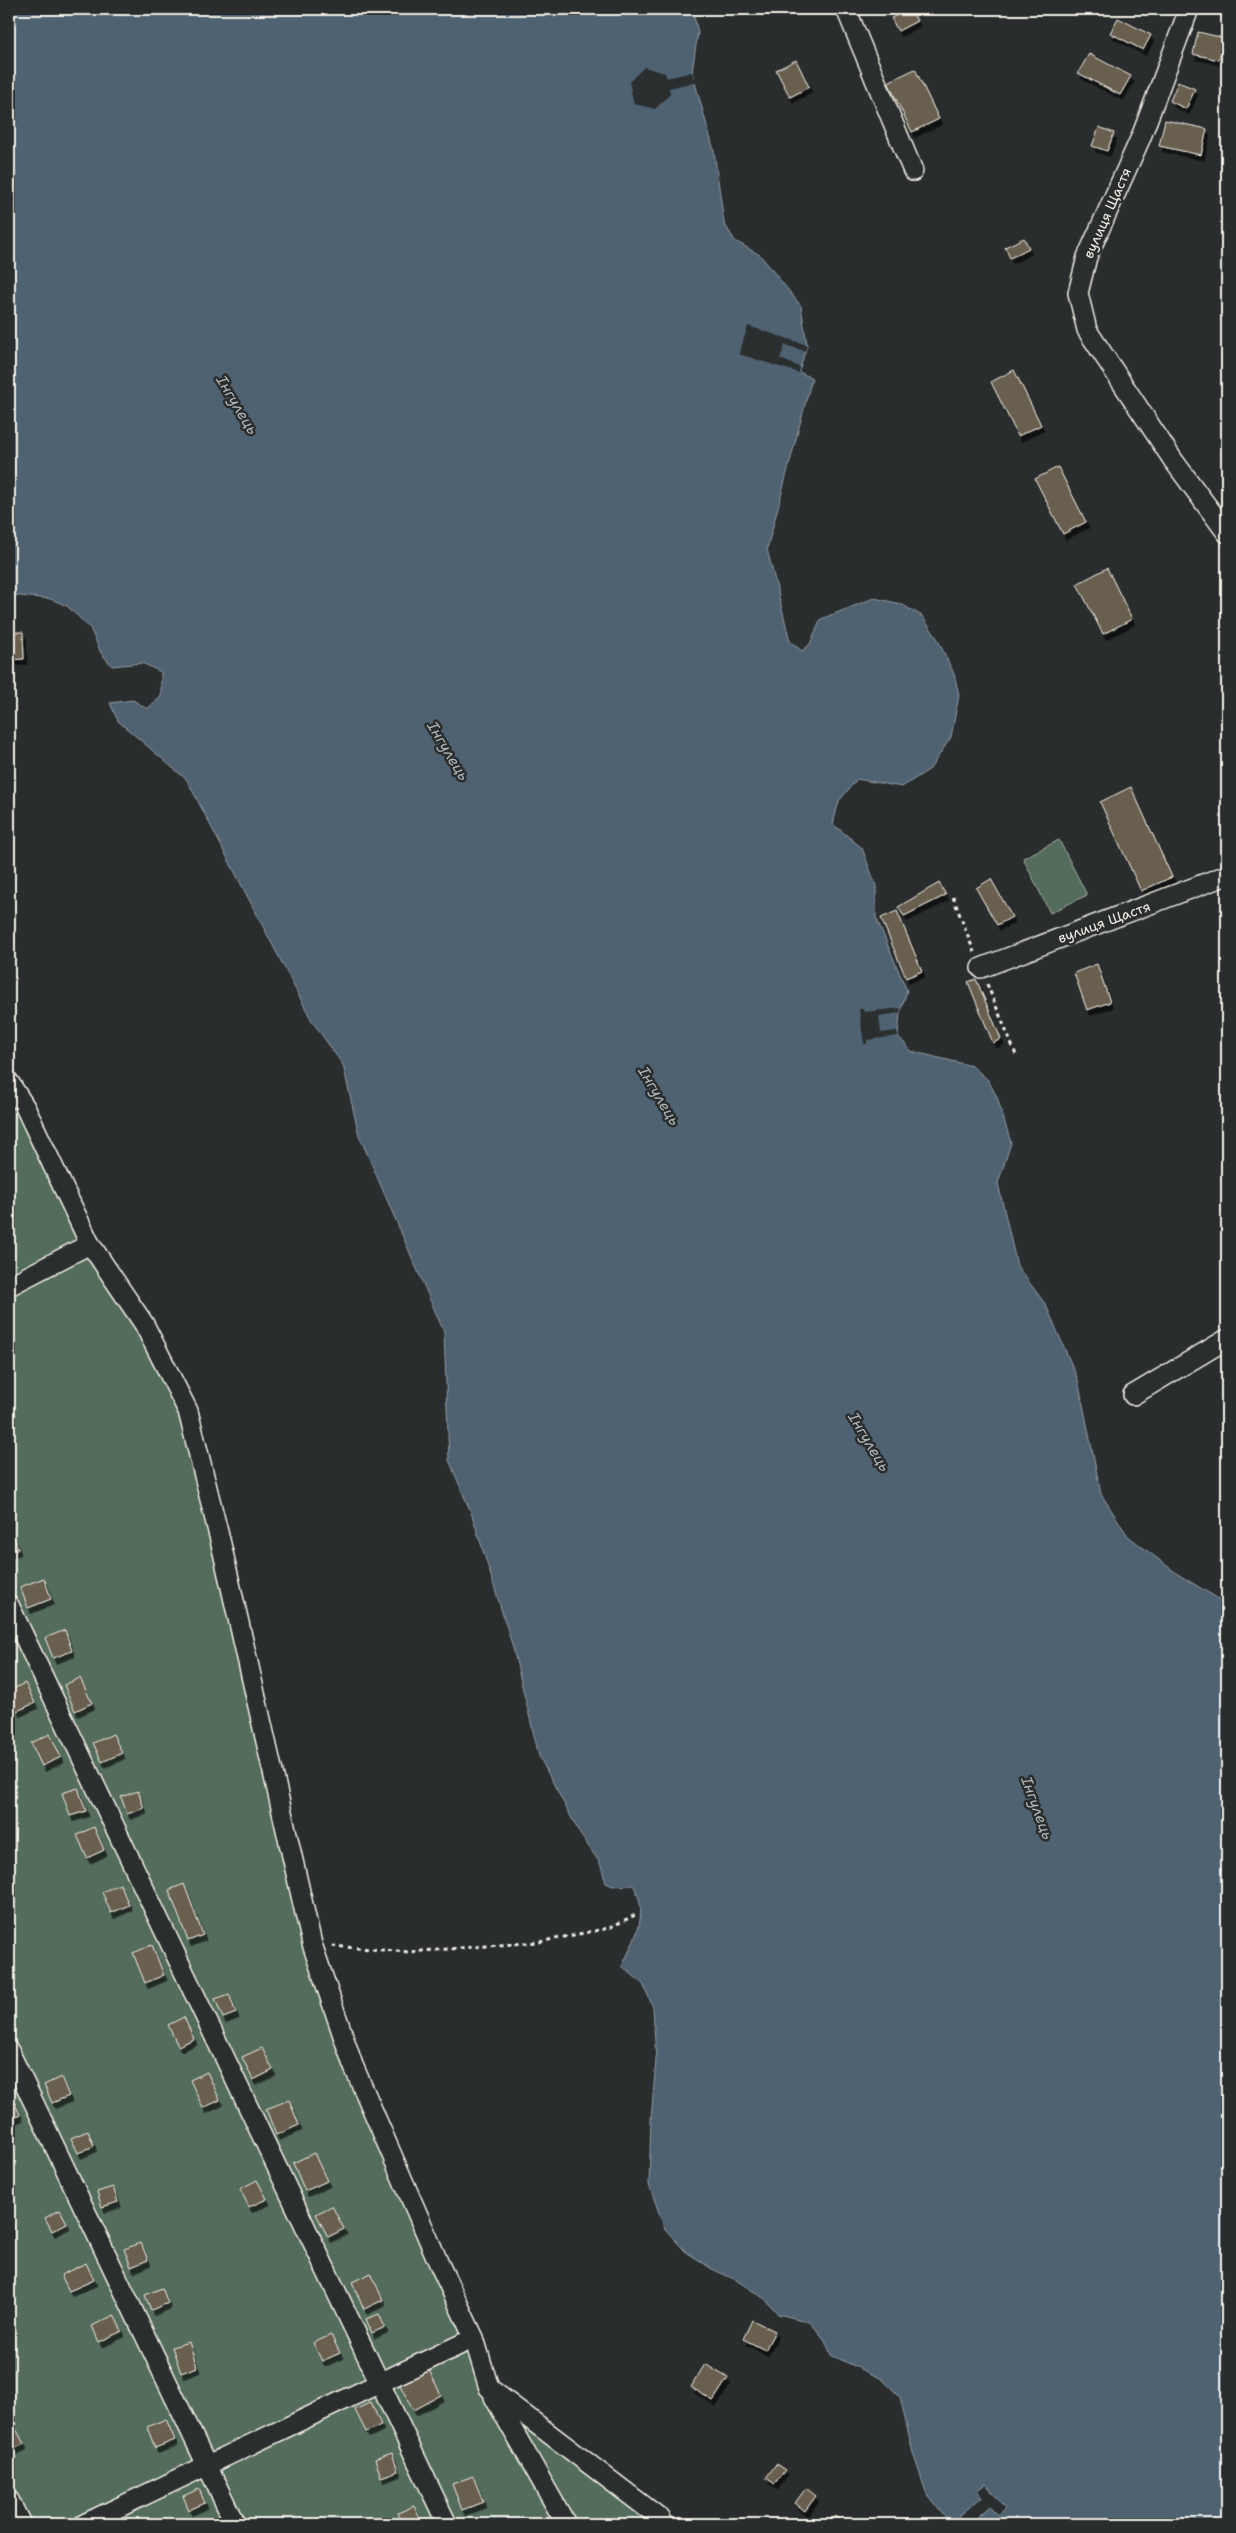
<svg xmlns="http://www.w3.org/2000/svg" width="1236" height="2533" font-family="'Shantell Sans',sans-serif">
	<defs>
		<filter id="shadow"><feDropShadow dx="3" dy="5.5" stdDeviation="0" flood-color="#0009"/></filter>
	</defs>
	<rect width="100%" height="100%" fill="#2a2d2e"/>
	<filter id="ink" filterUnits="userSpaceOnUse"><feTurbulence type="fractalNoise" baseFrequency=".02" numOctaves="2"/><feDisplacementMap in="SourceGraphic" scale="10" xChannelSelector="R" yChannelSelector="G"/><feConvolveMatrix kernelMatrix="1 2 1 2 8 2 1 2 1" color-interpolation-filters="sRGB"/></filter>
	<g filter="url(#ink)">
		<!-- green -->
		<g fill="#526c5c" stroke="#a3aea2">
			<path d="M 1059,840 L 1087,895 L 1050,913 L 1023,858 Z"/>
			<path d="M 9,1082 L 188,1411 L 312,1944 L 489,2388 L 664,2524 L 9,2524 Z"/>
		</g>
		<!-- water -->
		<path fill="#4f6272" stroke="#919ba1" d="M 9,9 L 692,9 L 698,32 L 692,72 L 714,151 L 724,223 L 735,241 L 760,255 L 801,306 L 807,345 L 799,372 L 812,378 L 767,549 L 790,641 L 802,651 L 810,644 L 821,619 L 874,598 L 901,604 L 922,616 L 937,638 L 954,674 L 959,695 L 951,737 L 930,769 L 902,787 L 857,779 L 839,801 L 833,824 L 862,848 L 876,886 L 876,917 L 907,991 L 900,1013 L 898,1036 L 911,1051 L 972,1066 L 988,1080 L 997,1097 L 1011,1143 L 998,1183 L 1017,1266 L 1046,1305 L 1078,1380 L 1101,1494 L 1128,1536 L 1179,1575 L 1227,1604 L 1227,2524 L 970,2524 L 990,2506 L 997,2515 L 1005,2508 L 986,2484 L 977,2490 L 982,2497 L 950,2523 L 926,2492 L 913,2453 L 900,2397 L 882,2379 L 831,2355 L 825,2340 L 810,2322 L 778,2314 L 765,2299 L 736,2280 L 712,2269 L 685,2251 L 665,2229 L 649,2185 L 651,2119 L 656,2061 L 653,2007 L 643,1984 L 622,1966 C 635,1939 650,1913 633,1885 L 613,1886 L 606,1883 L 600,1863 L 580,1834 L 539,1756 L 512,1644 L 472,1515 L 449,1460 L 444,1332 L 359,1135 L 343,1065 L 312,1021 L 187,780 L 118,721 L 110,703 L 133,700 L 147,709 L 161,697 L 161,672 L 142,663 L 112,666 L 101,653 L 90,628 L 67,606 L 51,599 L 9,595 Z"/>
		<!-- pier -->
		<g fill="#2a2d2e">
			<path d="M 644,67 L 665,73 L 667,78 L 692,72 L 695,82 L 669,88 L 670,94 L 655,109 L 634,104 L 629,82 Z"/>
			<path d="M 748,326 L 807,345 L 805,351 L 785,345 L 780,359 L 800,367 L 799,373 L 739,354 Z"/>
			<path d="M 901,1008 L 900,1013 L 879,1016 L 881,1033 L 897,1031 L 898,1036 L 867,1040 L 867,1044 L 864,1044 L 859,1009 L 863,1009 L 864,1012 Z"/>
		</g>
		<!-- building -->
		<g fill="#695e50" stroke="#f4f1e8" filter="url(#shadow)">
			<path d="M 911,9 L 917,21 L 898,31 L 891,18 Z"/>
			<path d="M 1118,18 L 1151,35 L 1143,50 L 1110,33 Z"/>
			<path d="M 1198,32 L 1224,38 L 1219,60 L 1193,54 Z"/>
			<path d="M 1089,54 L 1131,76 L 1120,95 L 1078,73 Z"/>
			<path d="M 796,60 L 809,87 L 790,97 L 776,70 Z"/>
			<path d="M 915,69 L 939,119 L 912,132 L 888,82 Z"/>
			<path d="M 1178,82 L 1195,89 L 1186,109 L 1170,101 Z"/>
			<path d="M 1165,120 L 1207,129 L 1201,155 L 1159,146 Z"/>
			<path d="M 1099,127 L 1114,133 L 1107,151 L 1092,146 Z"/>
			<path d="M 1024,238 L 1029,248 L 1010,258 L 1005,247 Z"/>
			<path d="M 1014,370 L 1041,425 L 1018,436 L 991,382 Z"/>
			<path d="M 1058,467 L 1086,522 L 1063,534 L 1035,479 Z"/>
			<path d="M 1107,568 L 1132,619 L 1103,634 L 1077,584 Z"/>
			<path d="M 9,632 L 23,632 L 24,659 L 9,660 Z"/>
			<path d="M 1131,787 L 1172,877 L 1141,891 L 1100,802 Z"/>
			<path d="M 991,879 L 1012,917 L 997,925 L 976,888 Z"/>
			<path d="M 939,883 L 946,895 L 904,916 L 898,907 Z"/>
			<path d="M 897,911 L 922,971 L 906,978 L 881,918 Z"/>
			<path d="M 1097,964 L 1110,1002 L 1087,1010 L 1074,973 Z"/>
			<path d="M 976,979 L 1001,1039 L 993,1043 L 968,982 Z"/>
			<path d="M 14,1537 L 18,1549 L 9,1552 L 9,1539 Z"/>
			<path d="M 44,1578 L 51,1599 L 28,1608 L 20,1587 Z"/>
			<path d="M 65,1630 L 72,1651 L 53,1658 L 45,1638 Z"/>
			<path d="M 80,1678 L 92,1703 L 75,1711 L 64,1685 Z"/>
			<path d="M 25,1683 L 35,1703 L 17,1711 L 9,1691 Z"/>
			<path d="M 50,1734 L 61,1757 L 42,1766 L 31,1743 Z"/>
			<path d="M 113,1734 L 122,1753 L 102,1762 L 93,1743 Z"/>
			<path d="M 78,1788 L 86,1811 L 70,1816 L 62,1793 Z"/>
			<path d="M 138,1791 L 144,1808 L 127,1814 L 121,1797 Z"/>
			<path d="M 94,1827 L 104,1850 L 87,1858 L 77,1835 Z"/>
			<path d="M 120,1884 L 129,1905 L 111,1913 L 102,1892 Z"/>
			<path d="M 184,1884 L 203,1935 L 188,1941 L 169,1890 Z"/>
			<path d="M 152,1945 L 164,1975 L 145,1983 L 133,1953 Z"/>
			<path d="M 229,1994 L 236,2013 L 223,2018 L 215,1999 Z"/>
			<path d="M 184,2017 L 194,2039 L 178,2046 L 168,2025 Z"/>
			<path d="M 262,2048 L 273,2070 L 253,2080 L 242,2057 Z"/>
			<path d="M 207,2072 L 220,2100 L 203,2108 L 190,2080 Z"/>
			<path d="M 61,2077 L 69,2096 L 52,2103 L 44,2085 Z"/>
			<path d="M 13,2099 L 20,2115 L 9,2120 L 9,2101 Z"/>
			<path d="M 289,2100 L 299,2125 L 276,2135 L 266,2109 Z"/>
			<path d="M 88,2131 L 94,2146 L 78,2153 L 71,2138 Z"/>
			<path d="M 314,2153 L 327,2181 L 305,2191 L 293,2163 Z"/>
			<path d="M 257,2180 L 267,2199 L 249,2207 L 240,2189 Z"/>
			<path d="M 113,2187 L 118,2202 L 102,2207 L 97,2192 Z"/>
			<path d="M 332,2206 L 344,2229 L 328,2237 L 316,2214 Z"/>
			<path d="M 60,2210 L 67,2223 L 52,2231 L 45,2218 Z"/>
			<path d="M 141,2243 L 148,2260 L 131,2267 L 124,2249 Z"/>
			<path d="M 86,2263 L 94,2280 L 69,2291 L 61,2275 Z"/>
			<path d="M 371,2273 L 383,2300 L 364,2309 L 352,2282 Z"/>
			<path d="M 162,2288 L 168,2303 L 151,2310 L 145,2295 Z"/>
			<path d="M 379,2314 L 385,2327 L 372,2333 L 366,2319 Z"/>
			<path d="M 114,2315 L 122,2331 L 99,2342 L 92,2326 Z"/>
			<path d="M 752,2320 L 775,2331 L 765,2350 L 743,2339 Z"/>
			<path d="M 331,2335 L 340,2353 L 322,2361 L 313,2343 Z"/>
			<path d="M 189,2342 L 197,2367 L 181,2373 L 172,2347 Z"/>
			<path d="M 705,2364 L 728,2378 L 713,2401 L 691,2387 Z"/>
			<path d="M 428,2368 L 441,2395 L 413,2410 L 399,2383 Z"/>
			<path d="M 371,2402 L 381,2425 L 366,2432 L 355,2410 Z"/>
			<path d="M 166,2419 L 175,2440 L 155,2448 L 147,2427 Z"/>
			<path d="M 14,2425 L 24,2444 L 9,2451 L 9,2427 Z"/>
			<path d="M 392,2453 L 398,2471 L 381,2477 L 375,2459 Z"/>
			<path d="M 776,2464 L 785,2470 L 775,2484 L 766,2478 Z"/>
			<path d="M 473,2476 L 483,2502 L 462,2510 L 452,2484 Z"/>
			<path d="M 806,2488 L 816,2496 L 805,2511 L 795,2503 Z"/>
			<path d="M 199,2489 L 205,2503 L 189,2510 L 183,2496 Z"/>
			<path d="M 414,2506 L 422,2524 L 403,2524 L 398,2513 Z"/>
			<path d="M 835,2516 L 844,2523 L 843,2524 L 828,2524 Z"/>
		</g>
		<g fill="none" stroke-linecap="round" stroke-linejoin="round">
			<!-- minor casing -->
			<g stroke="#f4f1e8" stroke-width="22">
				<g id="minor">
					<path d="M 846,9 L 913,171"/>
					<path d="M 1189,9 L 1141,137 L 1087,257 L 1078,293 L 1087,330 L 1173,460 L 1227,533"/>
					<path d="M 981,968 L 1227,875"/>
					<path d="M 9,1082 L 25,1107 L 90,1244 L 144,1324 L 188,1411 L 222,1548 L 312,1944 L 353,2065 L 440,2266 L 474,2338 L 489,2388 L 660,2518 L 664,2524"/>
					<path d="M 9,1286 L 90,1244"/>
					<path d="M 1133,1395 L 1227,1339"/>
					<path d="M 9,1605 L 447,2524"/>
					<path d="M 9,2051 L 235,2524"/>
					<path d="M 494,2397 L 566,2524"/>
					<path d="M 9,2500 L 21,2524"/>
					<path d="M 84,2524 L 474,2338"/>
				</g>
			</g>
			<!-- path -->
			<g stroke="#f4f1e8" stroke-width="3" stroke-dasharray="4 4" stroke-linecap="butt">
				<path d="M 953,897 L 974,952"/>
				<path d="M 987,984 L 1016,1055"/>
				<path d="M 332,1946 L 409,1952 L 539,1942 L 609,1928 L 635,1915"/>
			</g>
			<!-- minor -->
			<use href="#minor" stroke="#2a2d2e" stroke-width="19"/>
		</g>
	</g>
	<g text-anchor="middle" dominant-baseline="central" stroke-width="5" stroke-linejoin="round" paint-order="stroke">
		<!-- street labels -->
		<g font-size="14" fill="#f4f1e8" stroke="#2a2d2e">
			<text transform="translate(1107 213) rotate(-66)">вулиця Щастя</text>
			<text transform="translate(1104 922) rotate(-20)">вулиця Щастя</text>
		</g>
		<!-- water labels -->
		<g font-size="15" font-style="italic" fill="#b2b8b9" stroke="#2a2d2e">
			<text transform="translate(237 405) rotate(59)">Інгулець</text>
			<text transform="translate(448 751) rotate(59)">Інгулець</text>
			<text transform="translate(659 1096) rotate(59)">Інгулець</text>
			<text transform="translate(869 1442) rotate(59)">Інгулець</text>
			<text transform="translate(1037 1808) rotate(70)">Інгулець</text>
		</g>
	</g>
	<!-- margin -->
	<rect width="1236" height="2533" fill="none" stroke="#2a2d2e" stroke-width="30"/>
	<rect x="15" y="15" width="1206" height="2503" fill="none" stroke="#f4f1e8" stroke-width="2" filter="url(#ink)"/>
</svg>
